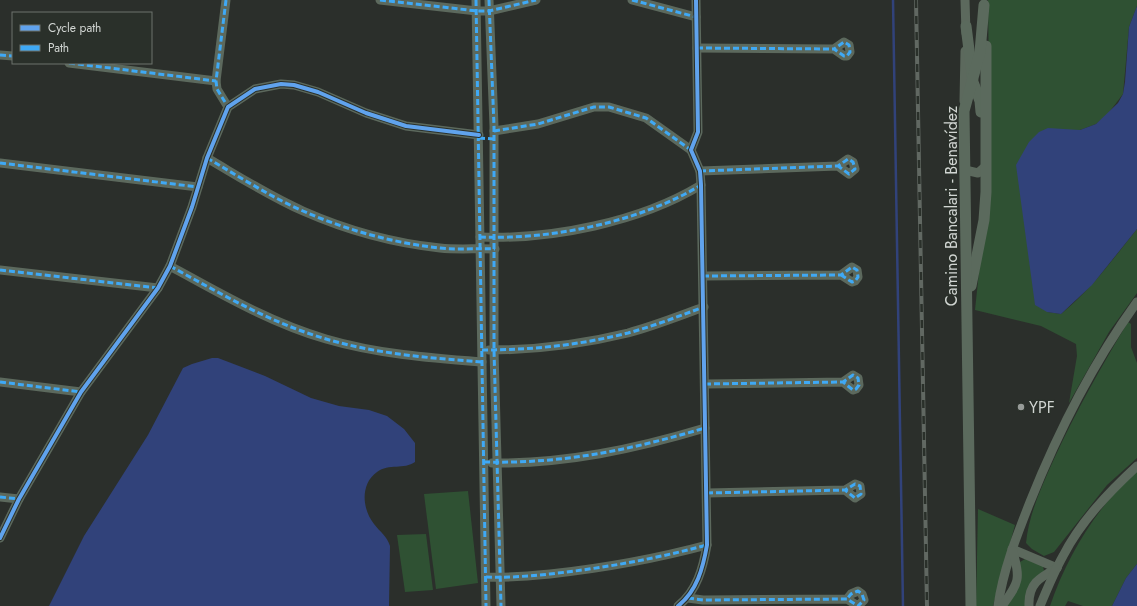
<svg xmlns="http://www.w3.org/2000/svg" width="1137" height="606" font-family="Jost,sans-serif">
	<rect width="100%" height="100%" fill="#2b2f2b"/>
	<!-- green -->
	<g fill="#2f5133">
		<path d="M 988,0 L 1137,0 L 1137,6 L 1129,27 L 1123,94 L 1107,115 L 1096,124 L 1080,130 L 1065,130 L 1047,312 L 1061,314 C 1091,290 1113,259 1137,229 L 1137,293 L 1109,332 L 1069,403 L 1077,356 L 1076,344 L 1041,326 L 975,310 L 990,167 Z"/>
		<path d="M 1128,322 L 1131,324 L 1131,347 L 1137,363 L 1137,458 L 1107,485 L 1054,552 L 1044,556 L 1032,549 L 1026,543 C 1029,513 1042,486 1054,459 C 1076,411 1101,367 1128,322 Z"/>
		<path d="M 1137,471 L 1137,564 L 1126,578 L 1112,606 L 1083,606 L 1068,601 L 1065,606 L 1050,606 C 1067,556 1097,506 1137,471 Z"/>
		<path d="M 468,491 L 478,583 L 436,589 L 424,494 Z"/>
		<path d="M 978,509 L 1015,525 L 993,606 L 976,606 Z"/>
		<path d="M 426,534 L 433,590 L 405,592 L 397,535 Z"/>
		<path d="M 1025,559 L 1043,566 L 1044,571 L 1028,606 L 1005,606 L 1020,562 Z"/>
	</g>
	<!-- water -->
	<g fill="#31427a">
		<path d="M 1137,6 L 1137,229 L 1092,285 L 1061,314 L 1047,312 L 1035,305 L 1016,165 L 1029,142 L 1039,132 L 1048,128 L 1080,130 L 1096,124 L 1118,103 L 1123,94 L 1125,82 L 1129,27 Z"/>
		<path d="M 212,358 L 218,358 L 265,376 L 311,398 L 339,406 L 369,410 L 387,416 L 404,429 L 415,443 L 415,462 C 404,470 389,463 377,472 C 360,484 362,509 374,524 C 380,532 387,536 390,546 L 389,606 L 49,606 L 84,536 L 148,435 L 183,368 L 192,364 Z"/>
		<path d="M 1137,564 L 1137,606 L 1112,606 L 1126,578 Z"/>
	</g>
	<g fill="none" stroke-linecap="round" stroke-linejoin="round">
		<!-- stream -->
		<path stroke="#31427a" stroke-width="2.5" d="M 893,0 L 903,606"/>
		<!-- minor -->
		<g stroke="#5c695d" stroke-width="9">
			<path d="M 226,0 L 216,81 L 217,89 L 228,107"/>
			<path d="M 380,0 L 477,11 L 489,11 L 536,0"/>
			<path d="M 476,0 L 486,606"/>
			<path d="M 489,0 L 494,126 L 494,350 L 501,606"/>
			<path d="M 632,0 L 696,17"/>
			<path d="M 965,0 L 966,33"/>
			<path d="M 697,48 L 834,49 L 844,56 L 847,56 L 850,52 L 849,45 L 844,42 L 834,49"/>
			<path d="M 0,55 L 13,56"/>
			<path d="M 69,63 L 216,81"/>
			<path d="M 964,101 L 965,51"/>
			<path d="M 494,131 L 538,124 L 594,107 L 609,107 L 646,118 L 691,150"/>
			<path d="M 207,158 C 238,176 269,196 303,211 C 346,230 393,243 440,248 C 459,250 477,248 495,249"/>
			<path d="M 0,163 L 198,187"/>
			<path d="M 965,170 L 978,173 L 986,166"/>
			<path d="M 700,171 L 838,166 L 848,159 L 853,162 L 855,169 L 849,174 L 838,166"/>
			<path d="M 480,237 C 551,240 640,222 701,185"/>
			<path d="M 170,266 C 221,294 271,323 326,339 C 377,354 430,358 482,362"/>
			<path d="M 0,270 L 158,288"/>
			<path d="M 703,276 L 841,275 L 852,267 L 857,270 L 858,277 L 855,281 L 852,282 L 841,275"/>
			<path d="M 489,350 C 536,350 583,344 628,333 C 654,326 679,316 704,307"/>
			<path d="M 0,382 L 81,392"/>
			<path d="M 705,384 L 843,382 L 853,390 L 856,389 L 859,385 L 858,378 L 853,375 L 843,382"/>
			<path d="M 492,463 C 565,464 635,449 705,428"/>
			<path d="M 707,493 L 845,490 L 855,484 L 860,486 L 861,494 L 855,498 L 845,490"/>
			<path d="M 0,497 L 19,499"/>
			<path d="M 0,538 L 19,499 L 81,392 L 158,288 L 170,266 L 192,207 L 207,158 L 228,107 L 255,89 L 281,84 L 294,85 L 318,92 L 366,113 L 406,126 L 479,135"/>
			<path d="M 1012,549 L 1057,568"/>
			<path d="M 486,577 C 507,578 529,576 550,574 C 604,568 655,559 707,545"/>
			<path d="M 688,598 L 703,600 L 847,599 L 858,606 L 864,600 L 862,594 L 858,591 L 851,594 L 847,599"/>
			<path d="M 678,606 C 697,591 703,568 707,545 L 701,185 L 700,171 L 691,150 L 698,132 L 696,0"/>
			<path d="M 998,606 C 1003,570 1017,535 1030,502 C 1058,432 1093,363 1137,302"/>
			<path d="M 1002,606 C 1020,581 1020,580 1013,551"/>
			<path d="M 1029,606 C 1028,584 1039,578 1057,568"/>
			<path d="M 1040,606 C 1047,589 1054,572 1063,556 C 1081,521 1109,492 1137,466"/>
		</g>
		<!-- major -->
		<g stroke="#5b6a5d" stroke-width="11">
			<path d="M 966,26 L 973,82 L 980,101 L 981,112"/>
			<path d="M 971,286 L 984,220 L 986,192 L 986,46"/>
			<path d="M 971,606 L 964,111 L 980,52 L 984,5"/>
		</g>
		<!-- rail casing -->
		<g stroke="#616862" stroke-width="4">
			<path id="rail" d="M 916,0 L 927,606"/>
		</g>
		<!-- rail -->
		<use href="#rail" stroke="#2a302a" stroke-width="2.5" stroke-dasharray="8" stroke-linecap="butt"/>
		<!-- quiet -->
		<g stroke="#3fa9f5" stroke-width="3" stroke-dasharray="6 3" stroke-linecap="butt">
			<path d="M 226,0 L 216,81 L 217,89 L 228,107"/>
			<path d="M 380,0 L 477,11 L 489,11 L 536,0"/>
			<path d="M 476,0 L 486,606"/>
			<path d="M 489,0 L 494,126 L 494,350 L 501,606"/>
			<path d="M 632,0 L 696,17"/>
			<path d="M 697,48 L 834,49 L 844,56 L 847,56 L 850,52 L 849,45 L 844,42 L 834,49"/>
			<path d="M 0,55 L 13,56"/>
			<path d="M 69,63 L 216,81"/>
			<path d="M 494,131 L 538,124 L 594,107 L 609,107 L 646,118 L 691,150"/>
			<path d="M 479,138 L 494,139"/>
			<path d="M 207,158 C 238,176 269,196 303,211 C 346,230 393,243 440,248 C 459,250 477,248 495,249"/>
			<path d="M 0,163 L 198,187"/>
			<path d="M 700,171 L 838,166 L 848,159 L 853,162 L 855,169 L 849,174 L 838,166"/>
			<path d="M 480,237 C 551,240 640,222 701,185"/>
			<path d="M 170,266 C 221,294 271,323 326,339 C 377,354 430,358 482,362"/>
			<path d="M 0,270 L 158,288"/>
			<path d="M 703,276 L 841,275 L 852,267 L 857,270 L 858,277 L 855,281 L 852,282 L 841,275"/>
			<path d="M 482,350 C 532,350 580,345 628,333 C 654,326 679,316 704,307"/>
			<path d="M 0,382 L 81,392"/>
			<path d="M 705,384 L 843,382 L 853,390 L 856,389 L 859,385 L 858,378 L 853,375 L 843,382"/>
			<path d="M 484,462 C 563,464 630,450 705,428"/>
			<path d="M 707,493 L 845,490 L 855,484 L 860,486 L 861,494 L 855,498 L 845,490"/>
			<path d="M 0,497 L 19,499"/>
			<path d="M 486,577 C 507,578 529,576 550,574 C 604,568 655,559 707,545"/>
			<path d="M 688,598 L 703,600 L 847,599 L 858,606 L 864,600 L 862,594 L 858,591 L 851,594 L 847,599"/>
		</g>
		<!-- cycleway casing -->
		<g stroke="#2a302a" stroke-width="6">
			<g id="cycleway">
				<path d="M 0,538 L 19,499 L 81,392 L 158,288 L 170,266 L 192,207 L 207,158 L 228,107 L 255,89 L 281,84 L 294,85 L 318,92 L 366,113 L 406,126 L 479,135"/>
				<path d="M 678,606 C 697,591 703,568 707,545 L 701,185 L 700,171 L 691,150 L 698,132 L 696,0"/>
			</g>
		</g>
		<!-- cycleway -->
		<use href="#cycleway" stroke="#60a3ed" stroke-width="4"/>
	</g>
	<!-- markers -->
	<circle fill="#979b98" stroke="#2a302a" stroke-width="1.5" cx="1021" cy="407" r="4"/>
	<g text-anchor="middle" dominant-baseline="central" stroke-width="3" stroke-linejoin="round" paint-order="stroke">
		<!-- street labels -->
		<g font-size="16" fill="#d1d5d2" stroke="#2a302a">
			<text transform="translate(951 206) rotate(-90)">Camino Bancalari - Benavídez</text>
		</g>
		<!-- poi labels -->
		<g font-size="16" fill="#d1d5d2" stroke="#2a302a" text-anchor="start">
			<text x="1029" y="407">YPF</text>
		</g>
	</g>
	<!-- legend -->
	<rect x="12" y="12" width="140" height="52" fill="#2a302a" stroke="#6d726d"/>
	<rect x="20" y="25" width="20" height="6" fill="#60a3ed" stroke="#6d726d"/>
	<text x="48" y="32" font-size="12" fill="#d1d5d2">Cycle path</text>
	<rect x="20" y="45" width="20" height="6" fill="#3fa9f5" stroke="#6d726d"/>
	<text x="48" y="52" font-size="12" fill="#d1d5d2">Path</text>
</svg>
